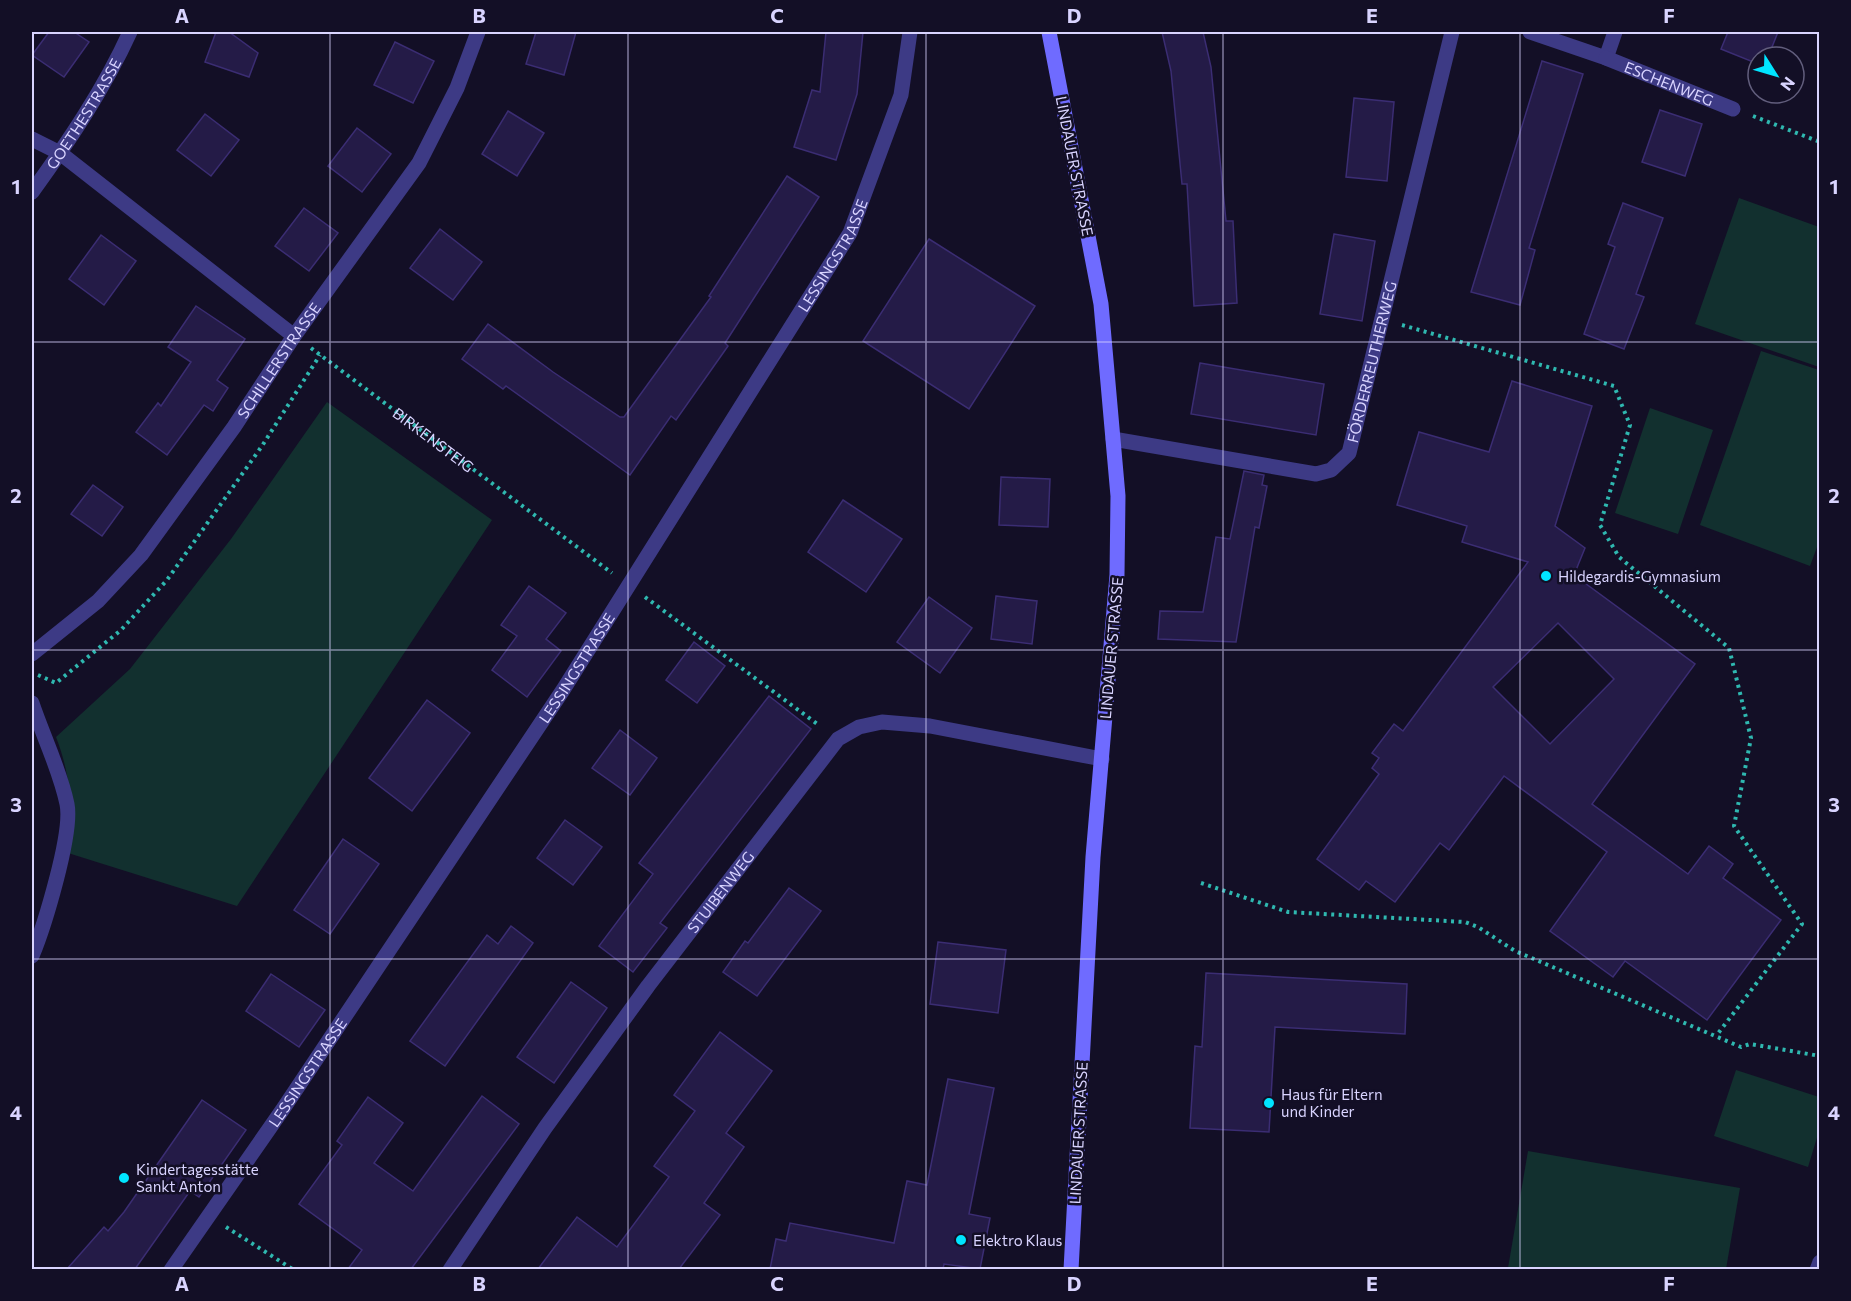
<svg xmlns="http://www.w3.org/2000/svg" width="1851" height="1301" font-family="Commissioner,sans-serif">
	<rect width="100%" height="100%" fill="#130f26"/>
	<!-- green -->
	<g fill="#12302f">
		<path d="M 1739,198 L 1819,227 L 1819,367 L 1695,324 Z"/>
		<path d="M 1761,351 L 1819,370 L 1820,539 L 1810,566 L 1700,525 Z"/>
		<path d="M 327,402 L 492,520 L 237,906 L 68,853 C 72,809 72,779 56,737 L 130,669 L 231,539 Z"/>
		<path d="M 1650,408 L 1713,430 L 1678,534 L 1615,513 Z"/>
		<path d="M 1736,1070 L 1819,1097 L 1819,1131 L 1808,1167 L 1714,1136 Z"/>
		<path d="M 1528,1151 L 1740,1188 L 1726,1269 L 1508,1268 Z"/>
	</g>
	<!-- building -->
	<g fill="#241b47" stroke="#3b2d73" stroke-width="1.5" fill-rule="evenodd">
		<path d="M 49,32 L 74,32 L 89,42 L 64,77 L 32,55 Z"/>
		<path d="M 216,32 L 229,32 L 258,53 L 249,77 L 205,62 Z"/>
		<path d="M 536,32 L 576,32 L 564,75 L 526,64 Z"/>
		<path d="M 826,32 L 863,32 L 857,94 L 836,160 L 794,147 L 812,90 L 820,92 Z"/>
		<path d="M 1162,32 L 1203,32 L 1211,67 L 1226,221 L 1233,221 L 1237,303 L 1194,306 L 1187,184 L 1182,184 L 1171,71 Z"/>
		<path d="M 1728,32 L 1778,32 L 1768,57 L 1758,57 L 1758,64 L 1721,49 Z"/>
		<path d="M 395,42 L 434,61 L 413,103 L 374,85 Z"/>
		<path d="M 1542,61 L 1583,74 L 1529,248 L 1535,250 L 1520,305 L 1471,292 Z"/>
		<path d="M 1354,98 L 1394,102 L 1387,181 L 1346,177 Z"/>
		<path d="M 1660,110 L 1702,124 L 1685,176 L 1642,162 Z"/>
		<path d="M 508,111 L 544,133 L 517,176 L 482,154 Z"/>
		<path d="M 205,114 L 239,140 L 211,176 L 177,150 Z"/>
		<path d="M 357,128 L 391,154 L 362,192 L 328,166 Z"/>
		<path d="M 787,176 L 819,197 L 725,343 L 728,346 L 676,420 L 671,416 L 630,475 L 506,386 L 503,389 L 462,359 L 488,324 L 553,372 L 620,417 L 624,417 L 711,297 L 709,296 Z"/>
		<path d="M 1623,203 L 1663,218 L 1636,294 L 1644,297 L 1624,349 L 1584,334 L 1615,247 L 1608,244 Z"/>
		<path d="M 304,208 L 338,233 L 309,271 L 275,246 Z"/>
		<path d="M 440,229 L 482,262 L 453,300 L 410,268 Z"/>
		<path d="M 1334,234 L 1375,241 L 1362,321 L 1320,314 Z"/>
		<path d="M 101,235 L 136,261 L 104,305 L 69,279 Z"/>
		<path d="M 929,239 L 1035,306 L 969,409 L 863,341 Z"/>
		<path d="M 196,306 L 245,339 L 217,380 L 228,388 L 213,411 L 204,405 L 167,455 L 136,432 L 158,403 L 161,406 L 191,362 L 168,347 Z"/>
		<path d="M 1200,363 L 1324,384 L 1316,435 L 1191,414 Z"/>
		<path d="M 1512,381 L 1592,406 L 1555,526 L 1585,548 L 1574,575 L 1695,664 L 1592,804 L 1688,874 L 1709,846 L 1733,864 L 1723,878 L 1781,920 L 1707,1020 L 1625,961 L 1613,977 L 1550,931 L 1607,852 L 1504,776 L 1449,850 L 1440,843 L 1395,902 L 1366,881 L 1359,890 L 1317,859 L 1379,774 L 1372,768 L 1379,758 L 1372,753 L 1394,724 L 1403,731 L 1528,562 L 1462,542 L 1467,526 L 1397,505 L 1419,432 L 1489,452 ZM 1558,623 L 1614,679 L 1550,744 L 1493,687 Z"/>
		<path d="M 1244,471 L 1264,475 L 1262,485 L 1267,486 L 1259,528 L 1255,527 L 1236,642 L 1158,639 L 1160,611 L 1203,612 L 1216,537 L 1230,539 Z"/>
		<path d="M 1001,477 L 1050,479 L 1048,527 L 999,525 Z"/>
		<path d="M 93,485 L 123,507 L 102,536 L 71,514 Z"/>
		<path d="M 843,500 L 902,539 L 866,592 L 808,552 Z"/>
		<path d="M 529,586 L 566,613 L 546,639 L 561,651 L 527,697 L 492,670 L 517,636 L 501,625 Z"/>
		<path d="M 996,596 L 1037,601 L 1032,644 L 991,639 Z"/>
		<path d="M 929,597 L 972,628 L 940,673 L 897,642 Z"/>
		<path d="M 694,642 L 725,666 L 697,703 L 666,680 Z"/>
		<path d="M 769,696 L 811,729 L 660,923 L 667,928 L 633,972 L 599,946 L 653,874 L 639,863 Z"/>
		<path d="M 427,700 L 470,733 L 412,811 L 369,778 Z"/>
		<path d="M 620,730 L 657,758 L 630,795 L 592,768 Z"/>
		<path d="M 565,820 L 602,847 L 573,885 L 537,858 Z"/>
		<path d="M 343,839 L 379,864 L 330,934 L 294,910 Z"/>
		<path d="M 789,888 L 821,911 L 757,996 L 723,972 L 745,941 L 748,943 Z"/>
		<path d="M 511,926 L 533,943 L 445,1066 L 410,1041 L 487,935 L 498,944 Z"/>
		<path d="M 938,942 L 1006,950 L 998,1013 L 930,1004 Z"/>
		<path d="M 1206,973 L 1407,984 L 1405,1034 L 1275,1027 L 1269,1132 L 1190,1128 L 1195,1046 L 1202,1047 Z"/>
		<path d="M 271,974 L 325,1010 L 299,1047 L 246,1011 Z"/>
		<path d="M 571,982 L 607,1008 L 554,1083 L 517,1057 Z"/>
		<path d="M 720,1032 L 772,1071 L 726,1133 L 744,1147 L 704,1203 L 720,1215 L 679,1269 L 538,1269 L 577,1217 L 617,1247 L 669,1177 L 654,1166 L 695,1111 L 674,1095 Z"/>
		<path d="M 948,1079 L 994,1088 L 969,1214 L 990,1218 L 980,1269 L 944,1264 L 943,1269 L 770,1269 L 776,1239 L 786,1241 L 790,1223 L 894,1243 L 907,1181 L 927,1185 Z"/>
		<path d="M 482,1096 L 519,1124 L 411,1269 L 348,1269 L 362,1250 L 299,1204 L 342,1145 L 337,1141 L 368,1097 L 403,1123 L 374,1163 L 413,1191 Z"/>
		<path d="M 202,1100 L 246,1130 L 199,1197 L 190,1191 L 135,1269 L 67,1269 L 104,1227 L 108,1231 L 124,1212 Z"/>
	</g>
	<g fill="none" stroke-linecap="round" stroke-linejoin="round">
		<!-- path -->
		<g stroke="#2fb8b0" stroke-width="4" stroke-dasharray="3 4.5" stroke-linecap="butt">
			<path d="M 1753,116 L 1820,142"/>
			<path d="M 1402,325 L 1614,386 L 1630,425 L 1600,525 L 1619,557 L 1729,648 L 1751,738 L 1734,826 L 1802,924 L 1716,1036"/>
			<path id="s1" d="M 311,348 L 612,573"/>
			<path d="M 645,597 L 820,726"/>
			<path d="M 38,675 L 56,683 L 121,630 L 167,580 L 262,446 L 320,355"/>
			<path d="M 1201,883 L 1288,912 L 1465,922 L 1478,927 L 1515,951 L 1741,1047 L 1750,1044 L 1820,1056"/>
			<path d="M 226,1227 L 294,1270"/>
		</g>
		<!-- street -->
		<g stroke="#3d3a85" stroke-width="15">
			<path d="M 1530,32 L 1606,58 L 1615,32"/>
			<path id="s2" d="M 1606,58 L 1733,109"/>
			<path d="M 32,139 L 60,153 L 294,336"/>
			<path id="s3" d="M 32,192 C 69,141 104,89 130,32"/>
			<path id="s4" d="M 1113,439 L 1316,474 L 1331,470 L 1349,453 L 1452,32"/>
			<path id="s5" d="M 32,654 L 98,601 L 141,555 L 234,427 L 294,336 L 419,163 L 457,88 L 478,32"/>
			<path d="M 32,703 C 43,736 60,770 67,804 C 73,833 44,927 32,956"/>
			<path id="s6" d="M 171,1270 L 283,1109 L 563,690 L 850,233 L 901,95 L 910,32"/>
			<path id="s7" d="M 450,1270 L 545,1128 L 648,986 L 838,739 L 859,727 L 882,722 L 930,726 L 1102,759"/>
			<path d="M 1817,1270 L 1820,1262"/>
		</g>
		<!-- secondary -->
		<path stroke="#6f6bff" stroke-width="15" d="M 1049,32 L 1101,304 L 1118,496 L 1117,575 L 1093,857 L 1071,1270"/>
	</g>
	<!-- grid -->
	<path fill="none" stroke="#d9d4ff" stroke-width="1.5" stroke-opacity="0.55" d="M 330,32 L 330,1270M 628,32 L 628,1270M 926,32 L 926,1270M 1223,32 L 1223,1270M 1520,32 L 1520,1270M 32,342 L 1820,342M 32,650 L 1820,650M 32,959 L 1820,959"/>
	<!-- markers -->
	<g fill="#00e5ff" stroke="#130f26" stroke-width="2">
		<circle cx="1546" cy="576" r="6"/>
		<circle cx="1269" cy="1103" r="6"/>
		<circle cx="124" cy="1178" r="6"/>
		<circle cx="961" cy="1240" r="6"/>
	</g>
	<g text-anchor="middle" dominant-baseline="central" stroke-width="5" stroke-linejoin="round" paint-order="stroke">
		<!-- street labels -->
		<g font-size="15" fill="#d9d4ff" stroke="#130f26">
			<text stroke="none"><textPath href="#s2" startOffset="68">ESCHENWEG</textPath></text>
			<text stroke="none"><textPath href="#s3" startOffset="94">GOETHESTRASSE</textPath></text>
			<text transform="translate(1075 166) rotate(79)">LINDAUER STRASSE</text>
			<text stroke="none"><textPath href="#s6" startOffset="1212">LESSINGSTRASSE</textPath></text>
			<text stroke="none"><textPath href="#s5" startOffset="386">SCHILLERSTRASSE</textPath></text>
			<text stroke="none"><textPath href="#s4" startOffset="340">FÖRDERREUTHERWEG</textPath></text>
			<text stroke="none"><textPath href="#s1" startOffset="153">BIRKENSTEIG</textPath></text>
			<text transform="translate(1111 648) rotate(-85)">LINDAUER STRASSE</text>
			<text stroke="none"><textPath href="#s6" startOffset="726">LESSINGSTRASSE</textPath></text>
			<text stroke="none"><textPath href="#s7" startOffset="465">STUIBENWEG</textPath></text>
			<text stroke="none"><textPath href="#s6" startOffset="240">LESSINGSTRASSE</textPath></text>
			<text transform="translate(1078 1133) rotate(-87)">LINDAUER STRASSE</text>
		</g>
		<!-- poi labels -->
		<g font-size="15" fill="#d9d4ff" stroke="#130f26" text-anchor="start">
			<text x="1558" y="576">Hildegardis-Gymnasium</text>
			<text x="1281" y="1094">Haus für Eltern<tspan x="1281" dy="17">und Kinder</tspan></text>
			<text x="136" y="1169">Kindertagesstätte<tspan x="136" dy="17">Sankt Anton</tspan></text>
			<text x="973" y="1240">Elektro Klaus</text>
		</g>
	</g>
	<!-- border -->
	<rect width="1851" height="1301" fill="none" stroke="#130f26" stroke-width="66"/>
	<!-- north arrow -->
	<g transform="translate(1776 75) rotate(127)"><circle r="28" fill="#130f26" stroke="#625e7d" stroke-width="1.5"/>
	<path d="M0-4.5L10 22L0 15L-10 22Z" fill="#00e5ff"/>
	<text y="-9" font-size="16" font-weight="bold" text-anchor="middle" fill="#d9d4ff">N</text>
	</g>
	<rect x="33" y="33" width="1785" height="1235" fill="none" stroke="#d9d4ff" stroke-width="2"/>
	<g font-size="20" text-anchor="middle" font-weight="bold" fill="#d9d4ff">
		<text x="182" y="23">A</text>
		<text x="479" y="23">B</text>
		<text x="777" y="23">C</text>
		<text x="1074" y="23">D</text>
		<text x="1372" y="23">E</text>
		<text x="1669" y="23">F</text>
		<text x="16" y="194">1</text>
		<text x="1834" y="194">1</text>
		<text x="16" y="503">2</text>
		<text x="1834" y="503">2</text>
		<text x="16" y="812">3</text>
		<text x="1834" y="812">3</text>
		<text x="16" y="1120">4</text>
		<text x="1834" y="1120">4</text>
		<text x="182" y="1291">A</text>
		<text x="479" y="1291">B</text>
		<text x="777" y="1291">C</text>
		<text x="1074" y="1291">D</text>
		<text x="1372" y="1291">E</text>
		<text x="1669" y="1291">F</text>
	</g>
</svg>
